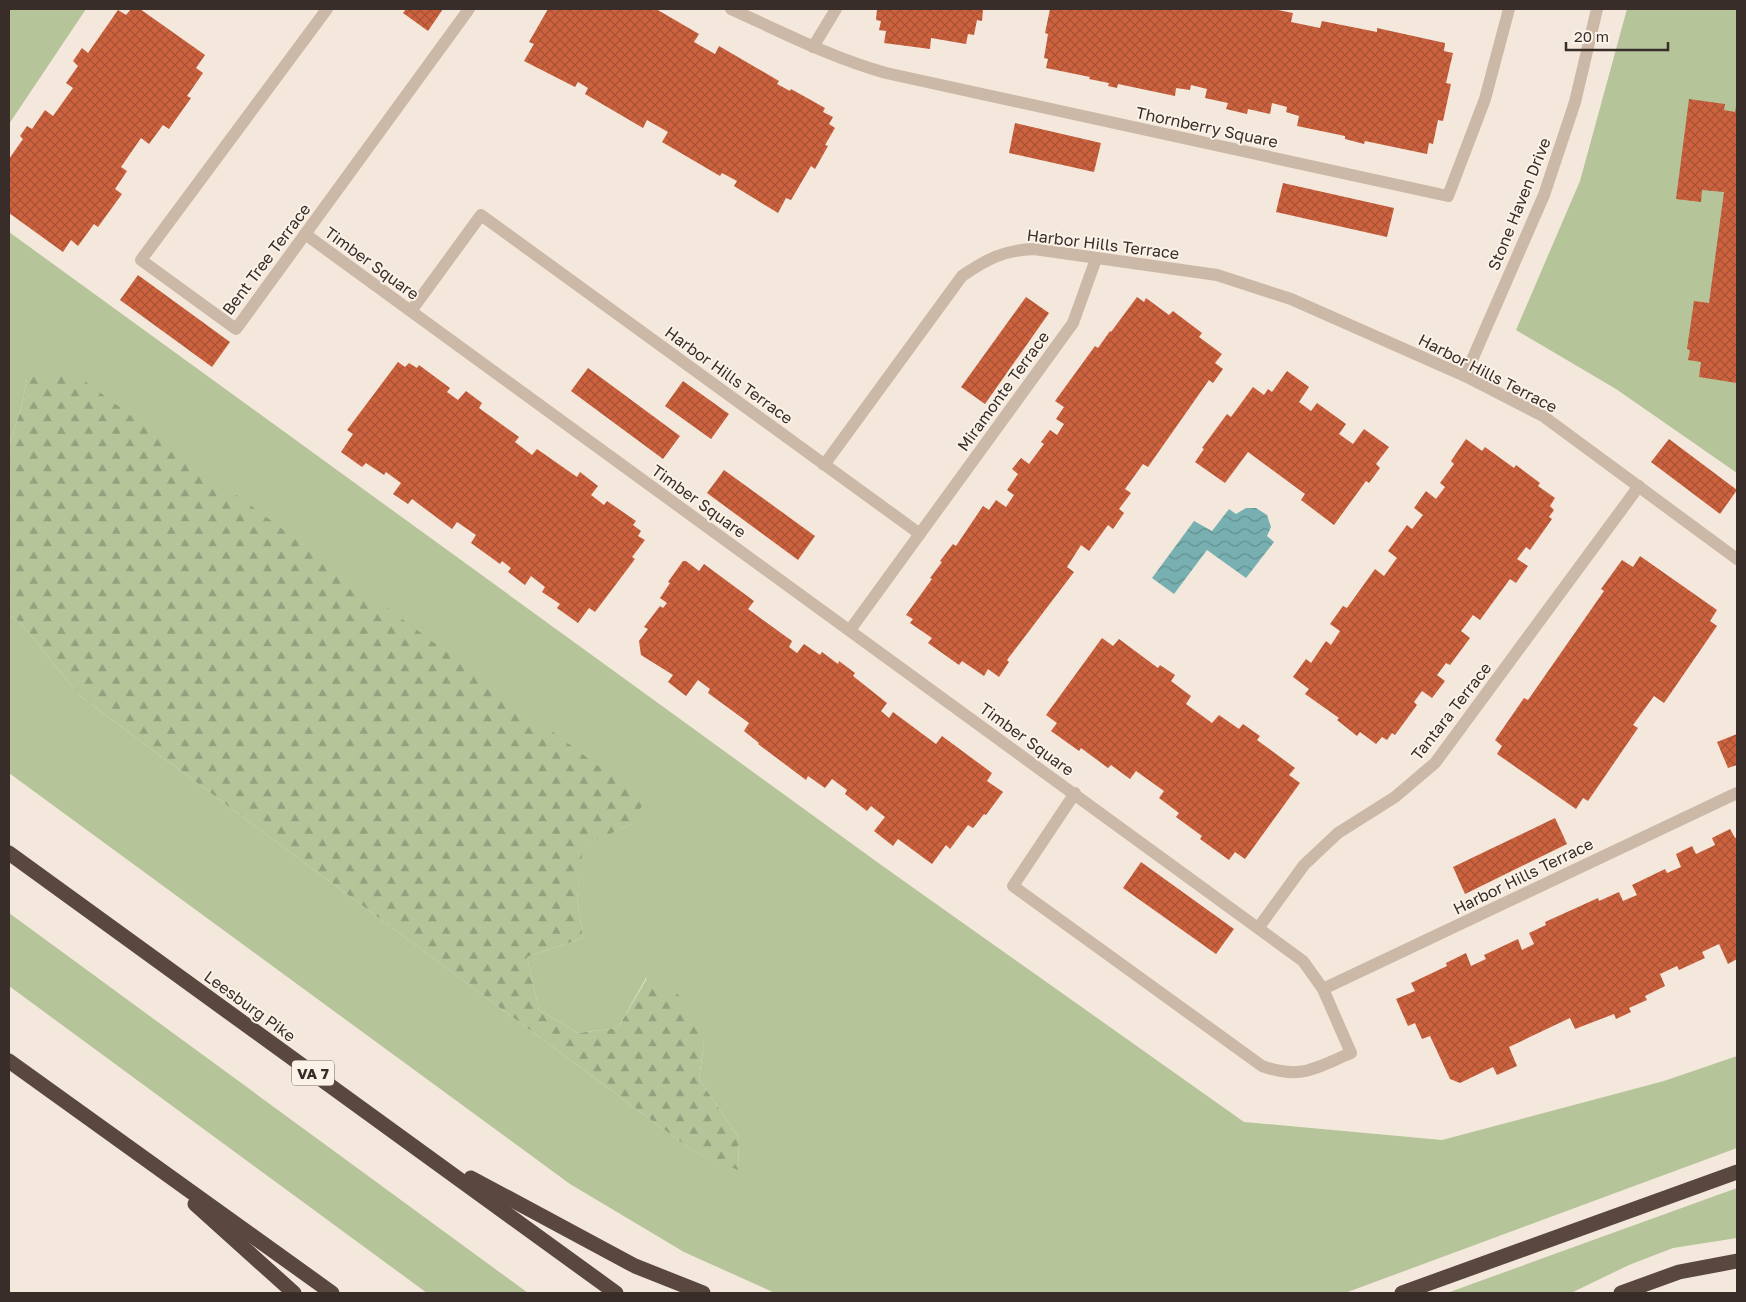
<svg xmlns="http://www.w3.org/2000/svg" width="1746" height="1302" font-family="'Golos Text',sans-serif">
	<defs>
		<pattern id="forest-firs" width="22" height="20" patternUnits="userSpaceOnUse" patternTransform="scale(1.25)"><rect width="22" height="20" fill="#b6c49a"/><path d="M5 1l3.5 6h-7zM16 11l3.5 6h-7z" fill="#95a07e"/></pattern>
		<pattern id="water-waves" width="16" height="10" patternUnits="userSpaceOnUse" patternTransform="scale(1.25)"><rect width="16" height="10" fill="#78b0b2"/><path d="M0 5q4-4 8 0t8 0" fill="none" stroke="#639091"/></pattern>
		<pattern id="building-cross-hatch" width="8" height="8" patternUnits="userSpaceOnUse" patternTransform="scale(1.25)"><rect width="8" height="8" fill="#cd623f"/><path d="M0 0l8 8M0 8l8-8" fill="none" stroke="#a75135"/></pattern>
	</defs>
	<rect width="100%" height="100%" fill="#f3e8db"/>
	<!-- grass -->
	<g fill="#b6c49a">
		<path d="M 9,9 L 86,9 L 9,124 Z"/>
		<path d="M 1627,9 L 1737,9 L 1737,473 L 1616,389 L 1516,330 L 1580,181 Z"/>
		<path d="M 9,232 L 884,867 L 1244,1122 L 1442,1140 L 1664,1081 L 1737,1056 L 1737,1148 L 1345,1293 L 775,1293 L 684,1252 L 570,1184 L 9,773 L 9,615 L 20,622 L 80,696 L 693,1151 L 738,1169 L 739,1138 L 699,1079 L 704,1043 L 646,978 L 618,1028 L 578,1033 L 539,1010 L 527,957 L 583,938 L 577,899 L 582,847 L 631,824 L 27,378 L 22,405 L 9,447 Z"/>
		<path d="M 9,913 L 528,1293 L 427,1293 L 9,986 Z"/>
		<path d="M 1737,1188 L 1737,1238 L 1673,1248 L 1629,1265 L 1571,1293 L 1447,1293 Z"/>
	</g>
	<!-- forest -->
	<path fill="url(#forest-firs)" d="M 70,370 L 645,801 L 631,824 L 583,847 L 577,899 L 583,938 L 527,957 L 539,1010 L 578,1033 L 618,1028 L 647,978 L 675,989 L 704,1043 L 699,1079 L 739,1138 L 738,1170 L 693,1151 L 80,696 L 20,622 L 9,615 L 9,447 L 22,405 L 27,378 Z"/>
	<!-- water -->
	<path fill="url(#water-waves)" d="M 1246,508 L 1256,508 L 1267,515 L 1271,527 L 1267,536 L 1274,542 L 1246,578 L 1207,550 L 1174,594 L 1152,578 L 1194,521 L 1212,531 L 1229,509 L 1236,514 Z"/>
	<!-- building -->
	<g fill="url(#building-cross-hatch)">
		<path d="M 131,9 L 140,9 L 205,55 L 196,68 L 203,73 L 187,96 L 191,98 L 169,129 L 163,125 L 149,144 L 141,138 L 121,167 L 127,171 L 115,189 L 122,194 L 98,227 L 94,224 L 78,246 L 71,240 L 63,252 L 9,213 L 9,159 L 23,139 L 20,136 L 27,126 L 32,129 L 45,110 L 53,116 L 73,88 L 66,83 L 78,66 L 73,61 L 82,48 L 88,53 L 118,10 L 126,15 Z"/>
		<path d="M 406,9 L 443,9 L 428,31 L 403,13 Z"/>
		<path d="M 548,9 L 656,9 L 699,34 L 694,42 L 715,54 L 719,46 L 779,81 L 777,84 L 790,91 L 791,89 L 825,108 L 823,112 L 833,117 L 829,124 L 835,128 L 825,145 L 828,146 L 815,169 L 811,166 L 791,200 L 786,198 L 778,213 L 734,186 L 737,181 L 722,173 L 720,176 L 662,142 L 668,132 L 647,120 L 643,128 L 585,94 L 588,88 L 578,82 L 575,87 L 524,61 L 534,44 L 529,42 Z"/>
		<path d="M 877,9 L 983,9 L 982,21 L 977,20 L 974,35 L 968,34 L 966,44 L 931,38 L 930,49 L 884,43 L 886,31 L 879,30 L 881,21 L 876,20 Z"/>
		<path d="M 1050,9 L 1273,9 L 1293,13 L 1291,22 L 1320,28 L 1322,21 L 1377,32 L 1377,28 L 1445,43 L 1444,51 L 1453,53 L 1446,83 L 1451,84 L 1443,121 L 1438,120 L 1433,144 L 1429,143 L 1427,154 L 1365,141 L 1364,144 L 1345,139 L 1345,136 L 1297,126 L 1299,116 L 1286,112 L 1287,107 L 1272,103 L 1270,114 L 1248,109 L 1247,114 L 1226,109 L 1228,103 L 1205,98 L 1207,89 L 1191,85 L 1190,90 L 1176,88 L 1175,96 L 1118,84 L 1117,88 L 1108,86 L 1109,83 L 1089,79 L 1090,77 L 1046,68 L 1048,59 L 1044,58 L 1048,34 L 1045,33 Z"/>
		<path d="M 1689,99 L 1725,104 L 1724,110 L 1735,112 L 1737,101 L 1737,383 L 1699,377 L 1701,362 L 1688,360 L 1690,350 L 1687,349 L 1694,301 L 1709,303 L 1724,192 L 1702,190 L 1701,202 L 1676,199 Z"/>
		<path d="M 1015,123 L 1101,143 L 1094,172 L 1009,153 Z"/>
		<path d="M 1283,183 L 1394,208 L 1387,237 L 1276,212 Z"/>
		<path d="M 138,275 L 230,342 L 212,367 L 120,300 Z"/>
		<path d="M 1026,297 L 1049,313 L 985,404 L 961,387 Z"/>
		<path d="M 1137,297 L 1144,302 L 1146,298 L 1169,315 L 1173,311 L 1202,333 L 1199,337 L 1222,354 L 1215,363 L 1223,369 L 1213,383 L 1209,380 L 1148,467 L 1143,464 L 1125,489 L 1131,493 L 1119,509 L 1124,513 L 1113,529 L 1108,525 L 1089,551 L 1081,545 L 1067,567 L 1074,572 L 1007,660 L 1009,662 L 999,677 L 988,669 L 984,676 L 962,661 L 959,665 L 928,643 L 932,638 L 910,623 L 913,619 L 906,615 L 932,579 L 930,578 L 942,562 L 940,561 L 953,544 L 956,546 L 983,506 L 989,510 L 996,500 L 1006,507 L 1014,495 L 1007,490 L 1018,474 L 1012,469 L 1021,458 L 1029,464 L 1044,444 L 1041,442 L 1050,430 L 1057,435 L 1064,424 L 1056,419 L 1064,407 L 1055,401 L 1095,346 L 1098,348 L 1110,331 L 1111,332 Z"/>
		<path d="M 398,362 L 405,367 L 409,363 L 417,368 L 419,365 L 450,388 L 447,392 L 458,400 L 466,391 L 482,403 L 479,408 L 519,437 L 515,442 L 532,455 L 537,449 L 577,477 L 580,472 L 598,486 L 591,495 L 604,505 L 607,501 L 636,521 L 633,525 L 641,531 L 638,536 L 645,540 L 632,557 L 635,559 L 595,612 L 589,608 L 578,623 L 557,608 L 560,604 L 542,592 L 545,587 L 531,576 L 525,585 L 508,572 L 511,568 L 502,561 L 500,564 L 471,543 L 476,535 L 457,522 L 452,529 L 412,499 L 408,504 L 393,494 L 401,483 L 386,472 L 384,475 L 366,463 L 362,467 L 341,452 L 353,434 L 347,430 Z"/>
		<path d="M 588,368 L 680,436 L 663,459 L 571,391 Z"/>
		<path d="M 1287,371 L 1309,387 L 1299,402 L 1311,411 L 1317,403 L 1346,424 L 1339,434 L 1353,444 L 1364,429 L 1389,447 L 1376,464 L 1380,468 L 1369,483 L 1366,481 L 1334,525 L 1301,500 L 1305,494 L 1248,452 L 1225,483 L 1195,462 L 1204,449 L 1202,448 L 1227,414 L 1231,417 L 1253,387 L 1264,395 L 1268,389 L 1272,392 Z"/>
		<path d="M 683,381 L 729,414 L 711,439 L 665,406 Z"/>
		<path d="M 1466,439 L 1482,451 L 1485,447 L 1514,468 L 1516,465 L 1540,483 L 1538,486 L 1555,498 L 1550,506 L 1554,510 L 1549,517 L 1552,519 L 1530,550 L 1526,547 L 1517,559 L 1528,566 L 1516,583 L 1510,579 L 1480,620 L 1473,615 L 1461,631 L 1470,638 L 1450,665 L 1446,663 L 1437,675 L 1445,681 L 1432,698 L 1422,691 L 1414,702 L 1417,705 L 1395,735 L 1392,733 L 1387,740 L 1382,737 L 1376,744 L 1360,732 L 1357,736 L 1337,720 L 1339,718 L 1305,694 L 1309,689 L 1293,677 L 1306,659 L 1311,663 L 1326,641 L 1331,645 L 1340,631 L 1330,624 L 1343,606 L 1347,608 L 1375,569 L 1384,576 L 1397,558 L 1388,551 L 1407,525 L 1412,529 L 1423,515 L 1414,508 L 1426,491 L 1436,499 L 1445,487 L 1440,483 L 1454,464 L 1451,461 Z"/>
		<path d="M 1669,439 L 1737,490 L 1720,514 L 1651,462 Z"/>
		<path d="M 724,470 L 815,536 L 798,560 L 707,493 Z"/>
		<path d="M 1640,556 L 1717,610 L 1710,621 L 1717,626 L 1664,703 L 1654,696 L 1633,725 L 1638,728 L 1588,801 L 1583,798 L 1576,809 L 1497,754 L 1502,746 L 1495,740 L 1524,698 L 1528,700 L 1604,591 L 1601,589 L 1622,560 L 1633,567 Z"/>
		<path d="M 683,561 L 686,561 L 699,571 L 704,564 L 754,601 L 748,609 L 792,641 L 789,647 L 797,653 L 804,644 L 820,655 L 822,652 L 838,664 L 839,661 L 855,673 L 853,676 L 887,703 L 881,711 L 889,718 L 893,712 L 936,744 L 942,736 L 992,773 L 987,781 L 1003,792 L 986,815 L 984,814 L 973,828 L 968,825 L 950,849 L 946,845 L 932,864 L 898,839 L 893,846 L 874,831 L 885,817 L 871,806 L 867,811 L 845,794 L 847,790 L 832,779 L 825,788 L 808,776 L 806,780 L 758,744 L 759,743 L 744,731 L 749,723 L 708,693 L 710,689 L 698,680 L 686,696 L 668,682 L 673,675 L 641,655 L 639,641 L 648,629 L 644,627 L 660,606 L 663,608 L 667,603 L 660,598 L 670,583 L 668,582 Z"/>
		<path d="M 1102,638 L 1113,646 L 1119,639 L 1158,668 L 1160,665 L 1175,675 L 1171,681 L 1191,696 L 1186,704 L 1212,723 L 1219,715 L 1239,729 L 1243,724 L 1260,736 L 1257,740 L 1295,768 L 1289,775 L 1300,783 L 1245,859 L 1235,852 L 1229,860 L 1200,839 L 1202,836 L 1176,817 L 1179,813 L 1159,798 L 1164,791 L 1136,771 L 1130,779 L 1111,765 L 1108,768 L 1081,748 L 1079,751 L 1051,731 L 1057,723 L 1046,715 Z"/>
		<path d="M 1737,734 L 1737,765 L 1728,768 L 1717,742 Z"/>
		<path d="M 1555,818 L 1567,844 L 1465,894 L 1453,867 Z"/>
		<path d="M 1730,829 L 1735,838 L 1737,837 L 1737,959 L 1728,964 L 1719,944 L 1702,952 L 1705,958 L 1679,970 L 1677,966 L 1660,974 L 1665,986 L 1645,996 L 1647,1000 L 1629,1008 L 1631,1012 L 1616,1019 L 1614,1014 L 1575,1029 L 1570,1018 L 1509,1047 L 1517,1066 L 1497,1075 L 1493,1067 L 1460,1083 L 1450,1079 L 1430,1036 L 1422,1039 L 1415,1023 L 1408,1026 L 1396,999 L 1415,991 L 1411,983 L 1447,966 L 1446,963 L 1466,953 L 1471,966 L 1486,959 L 1484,955 L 1518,939 L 1522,950 L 1534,944 L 1529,933 L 1546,925 L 1545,922 L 1598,898 L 1599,901 L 1619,892 L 1623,901 L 1637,895 L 1632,885 L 1665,869 L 1667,873 L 1681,867 L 1676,854 L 1692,846 L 1696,854 L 1711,847 L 1715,845 L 1712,838 Z"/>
		<path d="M 1141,862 L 1234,929 L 1216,954 L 1123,888 Z"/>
	</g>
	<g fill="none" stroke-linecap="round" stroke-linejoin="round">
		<!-- minor -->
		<g stroke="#ccb8a6" stroke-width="12">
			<path d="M 327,9 L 141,260 L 236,329 L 469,9"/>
			<path d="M 731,9 C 782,32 832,58 886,73 L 1448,196 L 1485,99 L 1509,9"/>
			<path d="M 813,47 L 836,9"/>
			<path d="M 305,234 L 1303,961 L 1323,989 L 1351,1053 C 1315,1068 1301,1080 1262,1066 L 1013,886 L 1075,793"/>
			<path d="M 411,311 L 481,215 L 920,534"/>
			<path d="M 1465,376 L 1544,195 L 1575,102 L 1597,9"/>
			<path d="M 824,465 L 962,276 C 987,259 1004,250 1034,249 L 1217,275 L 1291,299 L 1465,376 L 1543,416 L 1737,559"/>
			<path d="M 850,630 L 1073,323 L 1096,259"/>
			<path d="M 1259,927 L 1304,865 L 1338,833 L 1395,797 L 1435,763 L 1639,486"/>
			<path d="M 1323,989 L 1737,793"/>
		</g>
		<!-- highway -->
		<g stroke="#5a473e" stroke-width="15">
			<path d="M 9,853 L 616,1293"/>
			<path d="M 9,1061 L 332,1293"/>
			<path d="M 471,1178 L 635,1266 L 703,1293"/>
			<path d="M 195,1204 L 294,1293"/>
			<path d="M 1402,1293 L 1737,1172"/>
			<path d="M 1621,1293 L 1679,1272 L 1737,1261"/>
		</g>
	</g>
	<g text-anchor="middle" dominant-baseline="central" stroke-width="4" stroke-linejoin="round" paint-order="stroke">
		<!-- shield labels -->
		<rect fill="#fbf2e8" stroke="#726862" stroke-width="1" x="292" y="1060.5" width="42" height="25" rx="4"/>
		<g font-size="15" font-weight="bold" fill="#382d28">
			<text x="313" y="1073">VA 7</text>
		</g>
		<!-- street labels -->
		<g font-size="16" fill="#382d28" stroke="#fbf2e8">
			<text transform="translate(1207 127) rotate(12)">Thornberry Square</text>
			<text transform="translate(1519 204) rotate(-68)">Stone Haven Drive</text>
			<text transform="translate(1103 244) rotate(7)">Harbor Hills Terrace</text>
			<text transform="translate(266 259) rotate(-53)">Bent Tree Terrace</text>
			<text transform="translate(372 263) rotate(36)">Timber Square</text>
			<text transform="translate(1488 373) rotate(27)">Harbor Hills Terrace</text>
			<text transform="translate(729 375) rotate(36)">Harbor Hills Terrace</text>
			<text transform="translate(1003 391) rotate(-54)">Miramonte Terrace</text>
			<text transform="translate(699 501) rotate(36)">Timber Square</text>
			<text transform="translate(1451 711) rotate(-52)">Tantara Terrace</text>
			<text transform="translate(1027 739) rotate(36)">Timber Square</text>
			<text transform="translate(1523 876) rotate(-26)">Harbor Hills Terrace</text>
			<text transform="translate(250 1006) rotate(36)">Leesburg Pike</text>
		</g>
	</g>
	<!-- border -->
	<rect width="1746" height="1302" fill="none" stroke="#382d28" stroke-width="20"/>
	<!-- scale -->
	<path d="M1566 42v8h102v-8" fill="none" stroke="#382d28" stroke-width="2.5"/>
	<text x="1574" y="42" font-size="15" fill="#382d28" stroke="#fbf2e8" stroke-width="4" paint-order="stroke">20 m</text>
</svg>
